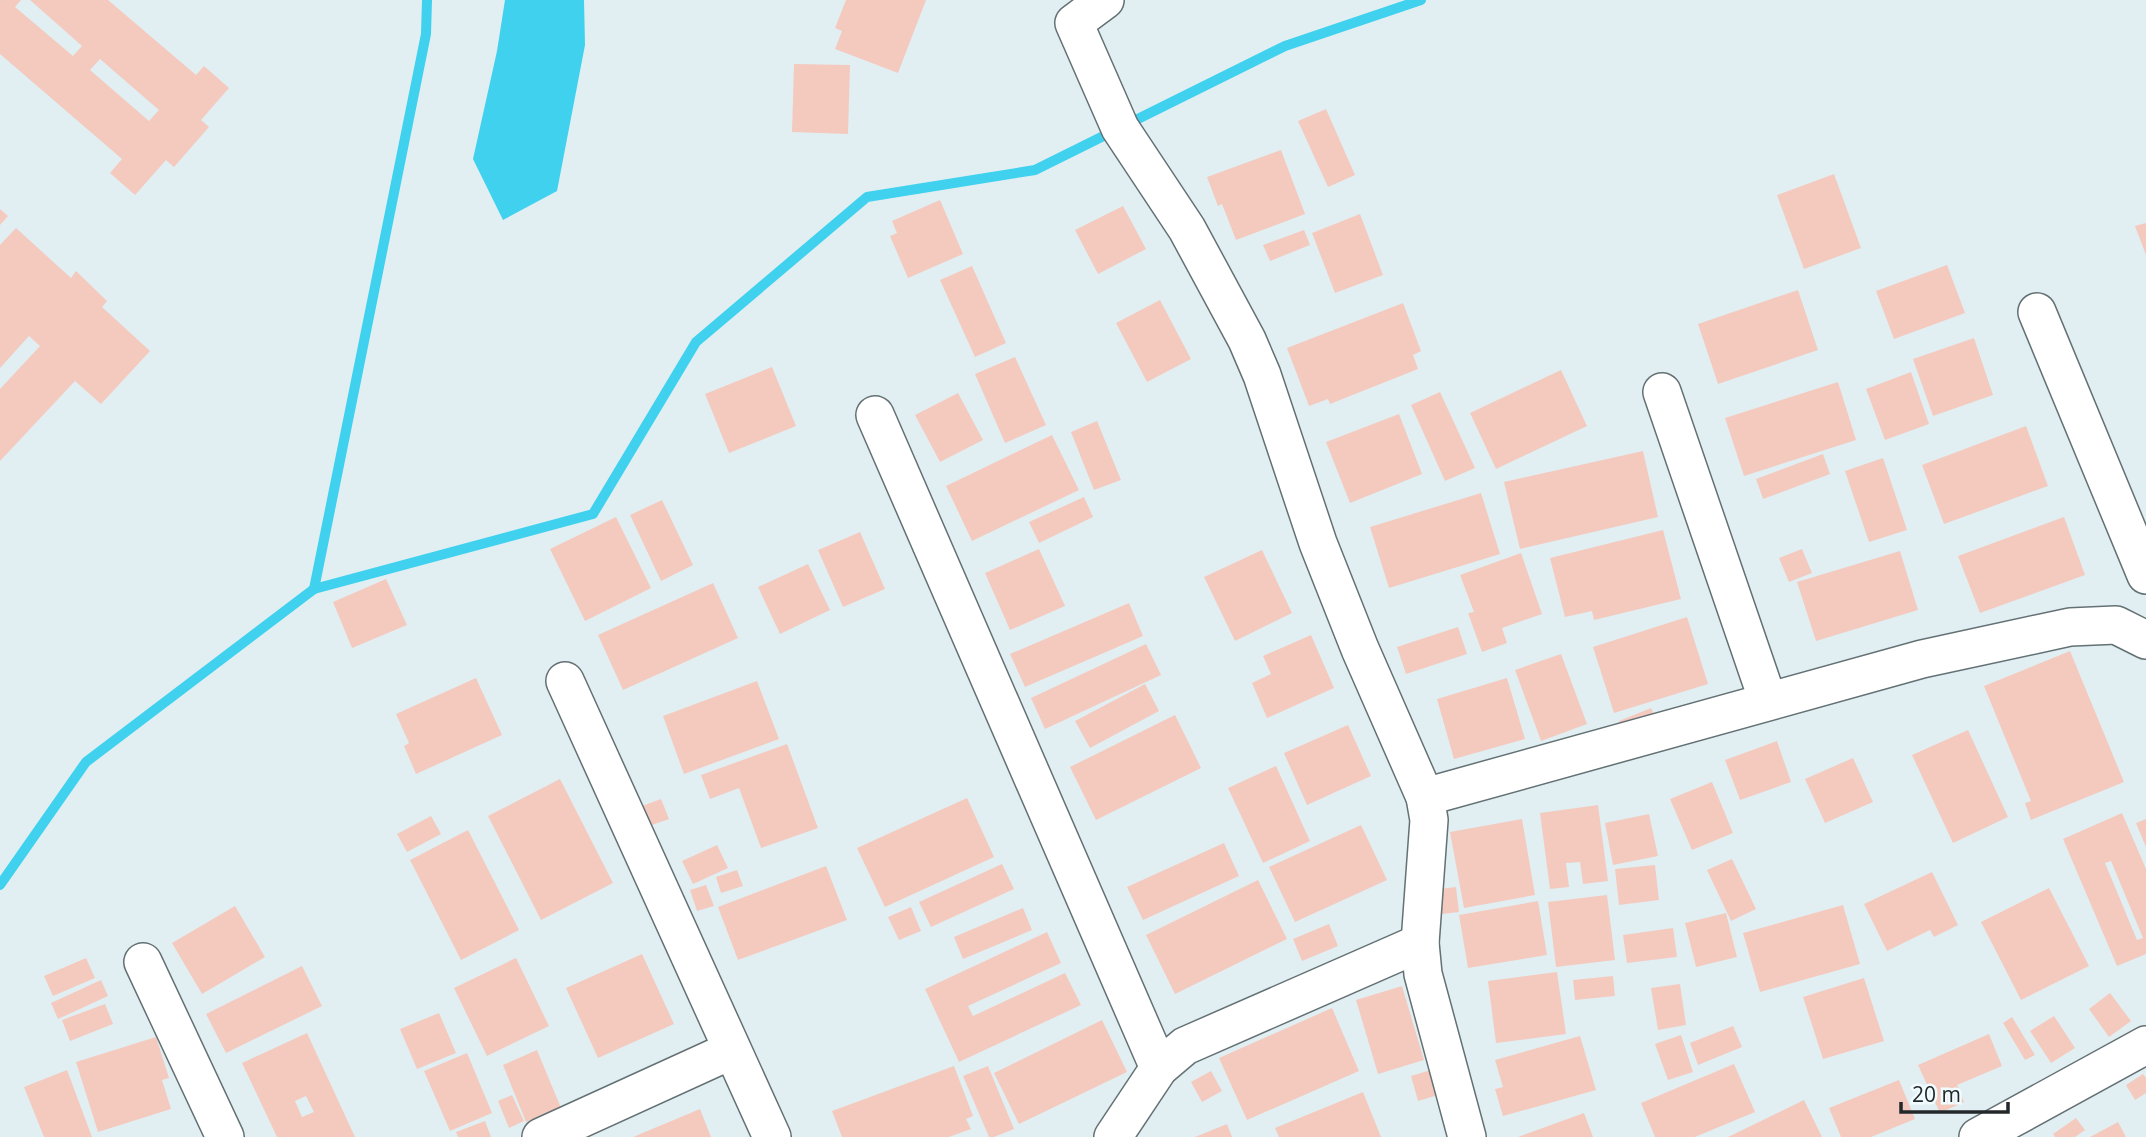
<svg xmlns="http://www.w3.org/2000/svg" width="2146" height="1137" font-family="'Open Sans',sans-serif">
	<rect width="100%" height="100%" fill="#e1eff3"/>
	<!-- water -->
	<path fill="#3fd1ee" d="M 505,0 L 584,0 L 585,45 L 557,191 L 503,220 L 473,159 L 497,51 Z"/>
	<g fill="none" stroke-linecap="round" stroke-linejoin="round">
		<!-- stream -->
		<g stroke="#3fd1ee" stroke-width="10">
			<path d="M 314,589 L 426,34 L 427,0"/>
			<path d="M 0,885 L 86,762 L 314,589 L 593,514 L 696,342 L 867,197 L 1035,170 L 1285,46 L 1421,0"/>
		</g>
	</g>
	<!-- building -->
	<g fill="#f4cabf" fill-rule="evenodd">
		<path d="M 0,0 L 21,0 L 15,7 L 73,56 L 82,46 L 30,0 L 108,0 L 196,75 L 204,66 L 229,88 L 201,120 L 209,127 L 174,167 L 166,160 L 135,195 L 110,173 L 122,159 L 0,54 ZM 100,59 L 159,110 L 149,121 L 90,70 Z"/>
		<path d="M 846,0 L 926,0 L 898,73 L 835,49 L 842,31 L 835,28 Z"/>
		<path d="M 794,64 L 850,65 L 848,134 L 792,132 Z"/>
		<path d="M 1326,109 L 1355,175 L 1328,187 L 1298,121 Z"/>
		<path d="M 1281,150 L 1305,214 L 1236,240 L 1222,204 L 1218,206 L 1207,177 Z"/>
		<path d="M 1834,174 L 1861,248 L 1804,269 L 1777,195 Z"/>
		<path d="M 940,200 L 963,254 L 908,278 L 890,236 L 897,233 L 892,221 Z"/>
		<path d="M 1123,206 L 1146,249 L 1098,274 L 1075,230 Z"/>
		<path d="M 0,209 L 8,216 L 0,225 Z"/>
		<path d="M 1360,214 L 1383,275 L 1335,293 L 1312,233 Z"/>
		<path d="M 2146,223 L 2146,255 L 2135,226 Z"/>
		<path d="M 16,228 L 71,278 L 76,271 L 107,301 L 102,307 L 150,351 L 101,404 L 75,381 L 0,461 L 0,389 L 40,346 L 29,336 L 0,368 L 0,245 Z"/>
		<path d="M 1304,230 L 1310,245 L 1270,261 L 1263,245 Z"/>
		<path d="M 1947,265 L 1965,313 L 1894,339 L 1876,291 Z"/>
		<path d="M 972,266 L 1006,343 L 975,357 L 940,280 Z"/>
		<path d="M 1798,290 L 1818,350 L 1718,384 L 1698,324 Z"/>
		<path d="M 1160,300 L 1191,359 L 1147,382 L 1116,323 Z"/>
		<path d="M 1403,303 L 1421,351 L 1413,355 L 1418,369 L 1330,404 L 1328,399 L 1309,406 L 1287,348 Z"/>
		<path d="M 1974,338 L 1993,395 L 1933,416 L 1913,359 Z"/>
		<path d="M 1015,357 L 1046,425 L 1005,443 L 975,374 Z"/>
		<path d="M 772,367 L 796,426 L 729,453 L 705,394 Z"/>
		<path d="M 1561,370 L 1587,426 L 1496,469 L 1470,413 Z"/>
		<path d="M 1911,372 L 1929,424 L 1885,440 L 1866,389 Z"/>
		<path d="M 1838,382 L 1856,440 L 1744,476 L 1725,418 Z"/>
		<path d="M 1440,392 L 1475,468 L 1445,481 L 1411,405 Z"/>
		<path d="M 958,393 L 983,440 L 940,462 L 915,415 Z"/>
		<path d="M 1399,414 L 1422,474 L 1350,503 L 1326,442 Z"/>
		<path d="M 1097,421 L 1121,480 L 1094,490 L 1071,432 Z"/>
		<path d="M 2026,426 L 2048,486 L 1944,524 L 1922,465 Z"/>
		<path d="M 1052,435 L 1079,490 L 972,541 L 946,486 Z"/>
		<path d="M 1643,451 L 1658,517 L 1520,549 L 1504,482 Z"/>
		<path d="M 1823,454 L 1830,474 L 1763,499 L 1756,479 Z"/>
		<path d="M 1883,458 L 1907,530 L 1869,542 L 1845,471 Z"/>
		<path d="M 1481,493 L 1500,554 L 1389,588 L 1370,527 Z"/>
		<path d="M 1084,497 L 1093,517 L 1039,543 L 1029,522 Z"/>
		<path d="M 662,500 L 693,565 L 661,581 L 630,515 Z"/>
		<path d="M 616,517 L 651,588 L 585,621 L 550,549 Z"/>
		<path d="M 2064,517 L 2085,575 L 1980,613 L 1958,556 Z"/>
		<path d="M 1663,530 L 1681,599 L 1594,620 L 1592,611 L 1565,617 L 1550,558 Z"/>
		<path d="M 860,532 L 885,589 L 843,607 L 818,550 Z"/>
		<path d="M 1039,549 L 1065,606 L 1010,630 L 985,573 Z"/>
		<path d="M 1802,549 L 1812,573 L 1789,582 L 1779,558 Z"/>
		<path d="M 1262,550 L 1292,613 L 1235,641 L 1204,577 Z"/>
		<path d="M 1900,551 L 1918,610 L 1816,641 L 1797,582 Z"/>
		<path d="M 1521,553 L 1542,614 L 1502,628 L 1507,643 L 1482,652 L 1468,613 L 1474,612 L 1460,575 Z"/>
		<path d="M 808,564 L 830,610 L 780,634 L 758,587 Z"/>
		<path d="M 386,579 L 407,625 L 352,648 L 333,602 Z"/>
		<path d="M 713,583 L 738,638 L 623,690 L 598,635 Z"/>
		<path d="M 1129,603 L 1143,636 L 1025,687 L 1010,654 Z"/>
		<path d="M 1687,617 L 1708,684 L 1614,713 L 1593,647 Z"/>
		<path d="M 1458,627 L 1467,654 L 1406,674 L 1397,647 Z"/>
		<path d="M 1311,635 L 1334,688 L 1267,718 L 1252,683 L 1271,674 L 1263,656 Z"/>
		<path d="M 1146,644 L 1161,675 L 1045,729 L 1031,698 Z"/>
		<path d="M 2070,651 L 2124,782 L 2031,820 L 2025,803 L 2031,801 L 1984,686 Z"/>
		<path d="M 1561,654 L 1587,724 L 1541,741 L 1515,670 Z"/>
		<path d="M 476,678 L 502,735 L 416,774 L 404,746 L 409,743 L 396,714 Z"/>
		<path d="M 1507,678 L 1525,739 L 1454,759 L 1437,699 Z"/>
		<path d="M 757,681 L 779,739 L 684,774 L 663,716 Z"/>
		<path d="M 1145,684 L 1159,711 L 1090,748 L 1075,721 Z"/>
		<path d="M 1651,708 L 1658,724 L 1625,736 L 1619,721 Z"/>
		<path d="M 1175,715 L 1201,768 L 1096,820 L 1070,767 Z"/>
		<path d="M 1348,725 L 1371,776 L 1307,805 L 1284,753 Z"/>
		<path d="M 1968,730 L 2008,817 L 1953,843 L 1912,755 Z"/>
		<path d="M 1777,741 L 1791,782 L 1740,800 L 1725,760 Z"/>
		<path d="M 787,744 L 818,828 L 761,848 L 739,788 L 710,799 L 701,775 Z"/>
		<path d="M 1853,758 L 1873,802 L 1825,823 L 1805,779 Z"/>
		<path d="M 1276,766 L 1310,841 L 1263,863 L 1228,788 Z"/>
		<path d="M 560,779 L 613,883 L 541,920 L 488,816 Z"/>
		<path d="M 1712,782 L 1733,833 L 1692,850 L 1670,799 Z"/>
		<path d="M 967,798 L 994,857 L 885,907 L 857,848 Z"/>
		<path d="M 661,799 L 669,819 L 649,826 L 642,806 Z"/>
		<path d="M 1598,805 L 1608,881 L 1583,884 L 1580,862 L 1566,863 L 1569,887 L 1550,889 L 1540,813 Z"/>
		<path d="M 2122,813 L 2146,869 L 2146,954 L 2117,966 L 2063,839 ZM 2111,861 L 2143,938 L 2137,940 L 2105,863 Z"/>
		<path d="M 1649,814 L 1658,856 L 1613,865 L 1605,823 Z"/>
		<path d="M 431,816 L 441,834 L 407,852 L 397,834 Z"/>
		<path d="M 1522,819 L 1535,895 L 1464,908 L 1450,832 Z"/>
		<path d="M 2146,819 L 2146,847 L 2136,823 Z"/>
		<path d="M 1361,825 L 1387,880 L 1295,922 L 1269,867 Z"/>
		<path d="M 468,830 L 519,930 L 461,960 L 410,860 Z"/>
		<path d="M 1224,843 L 1239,876 L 1143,920 L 1127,887 Z"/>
		<path d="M 717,845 L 728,868 L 693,884 L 682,861 Z"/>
		<path d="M 1732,859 L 1756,909 L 1731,921 L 1707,870 Z"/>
		<path d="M 1002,864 L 1014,889 L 931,927 L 919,902 Z"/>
		<path d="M 1655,865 L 1659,900 L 1619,905 L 1615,869 Z"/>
		<path d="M 826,866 L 847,920 L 738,960 L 718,907 Z"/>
		<path d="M 737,870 L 743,886 L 721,893 L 716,877 Z"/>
		<path d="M 1932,872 L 1958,925 L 1934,937 L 1930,930 L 1887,951 L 1864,904 Z"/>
		<path d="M 1258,880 L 1287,939 L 1175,994 L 1146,935 Z"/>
		<path d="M 706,885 L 714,906 L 697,911 L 690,890 Z"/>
		<path d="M 1456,887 L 1459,912 L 1442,914 L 1439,889 Z"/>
		<path d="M 2049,888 L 2089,966 L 2021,1000 L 1981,922 Z"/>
		<path d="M 1607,895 L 1615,960 L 1556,967 L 1548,902 Z"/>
		<path d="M 1538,901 L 1547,955 L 1468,968 L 1459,915 Z"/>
		<path d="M 1843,905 L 1860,964 L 1760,992 L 1743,933 Z"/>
		<path d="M 235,906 L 265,957 L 202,994 L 172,943 Z"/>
		<path d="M 911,907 L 921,931 L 899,940 L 888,917 Z"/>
		<path d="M 1023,908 L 1032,930 L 963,959 L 954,937 Z"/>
		<path d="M 1726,913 L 1737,957 L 1696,967 L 1685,923 Z"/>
		<path d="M 1329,924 L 1338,946 L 1302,961 L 1293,939 Z"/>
		<path d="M 1673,928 L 1677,957 L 1627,963 L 1623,935 Z"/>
		<path d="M 1047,932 L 1061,963 L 968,1006 L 973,1016 L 1065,973 L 1081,1005 L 959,1062 L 925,989 Z"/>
		<path d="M 642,954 L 674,1024 L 598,1058 L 566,988 Z"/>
		<path d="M 86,958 L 95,978 L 53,996 L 44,976 Z"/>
		<path d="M 516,958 L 549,1026 L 487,1056 L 454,988 Z"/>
		<path d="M 302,966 L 322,1006 L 226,1053 L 206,1014 Z"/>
		<path d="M 1557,972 L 1566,1034 L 1496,1043 L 1488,981 Z"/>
		<path d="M 1613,976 L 1615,996 L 1575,1000 L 1573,980 Z"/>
		<path d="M 1864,978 L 1884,1041 L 1823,1059 L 1803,997 Z"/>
		<path d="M 101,980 L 108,996 L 58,1019 L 51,1003 Z"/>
		<path d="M 1680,984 L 1686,1025 L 1658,1030 L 1651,988 Z"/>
		<path d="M 1402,986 L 1424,1060 L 1378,1074 L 1356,1000 Z"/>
		<path d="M 2110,993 L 2131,1021 L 2109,1037 L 2089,1009 Z"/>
		<path d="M 105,1004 L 113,1024 L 70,1041 L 62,1020 Z"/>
		<path d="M 1332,1008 L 1359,1071 L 1247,1120 L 1219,1058 Z"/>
		<path d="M 439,1013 L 456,1053 L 417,1069 L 400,1029 Z"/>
		<path d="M 2054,1016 L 2075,1048 L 2051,1063 L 2030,1031 Z"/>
		<path d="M 2012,1017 L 2035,1055 L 2025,1060 L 2003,1023 Z"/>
		<path d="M 1102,1020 L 1127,1072 L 1019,1124 L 994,1073 Z"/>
		<path d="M 1733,1026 L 1742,1047 L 1698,1065 L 1690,1043 Z"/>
		<path d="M 307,1033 L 355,1137 L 277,1137 L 242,1063 ZM 306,1096 L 314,1112 L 302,1117 L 295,1101 Z"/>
		<path d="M 1989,1034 L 2002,1066 L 1957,1085 L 1964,1102 L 1940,1113 L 1918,1065 Z"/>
		<path d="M 1681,1035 L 1693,1072 L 1668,1080 L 1655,1044 Z"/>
		<path d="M 1580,1036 L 1596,1090 L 1503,1116 L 1495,1089 L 1503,1087 L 1495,1060 Z"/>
		<path d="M 156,1037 L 169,1078 L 162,1080 L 171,1109 L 98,1132 L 76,1062 Z"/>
		<path d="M 537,1050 L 561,1108 L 526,1122 L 503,1065 Z"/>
		<path d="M 467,1053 L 492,1113 L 450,1131 L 424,1071 Z"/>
		<path d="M 1734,1064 L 1755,1112 L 1695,1137 L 1655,1137 L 1641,1103 Z"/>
		<path d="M 954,1066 L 973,1116 L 966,1119 L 971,1129 L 949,1137 L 842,1137 L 832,1111 Z"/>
		<path d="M 988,1066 L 1014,1129 L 994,1137 L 989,1137 L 963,1076 Z"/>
		<path d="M 1434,1069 L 1442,1094 L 1418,1101 L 1411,1076 Z"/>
		<path d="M 67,1070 L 92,1137 L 44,1137 L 24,1087 Z"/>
		<path d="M 1211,1071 L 1222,1091 L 1202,1102 L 1191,1082 Z"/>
		<path d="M 2143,1074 L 2146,1078 L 2146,1093 L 2135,1100 L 2126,1085 Z"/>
		<path d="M 1899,1080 L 1915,1119 L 1871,1137 L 1841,1137 L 1829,1108 Z"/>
		<path d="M 1363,1092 L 1381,1137 L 1279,1137 L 1275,1128 Z"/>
		<path d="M 512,1095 L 524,1121 L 509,1128 L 498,1101 Z"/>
		<path d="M 1804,1100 L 1822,1137 L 1728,1137 Z"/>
		<path d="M 700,1109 L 711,1137 L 633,1137 Z"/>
		<path d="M 1584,1113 L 1593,1137 L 1518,1137 Z"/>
		<path d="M 2076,1118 L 2085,1130 L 2075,1137 L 2055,1137 L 2053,1134 Z"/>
		<path d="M 485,1121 L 491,1137 L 458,1137 L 456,1132 Z"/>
		<path d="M 2118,1122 L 2126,1137 L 2090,1137 Z"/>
		<path d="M 1227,1124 L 1232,1137 L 1195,1137 Z"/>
	</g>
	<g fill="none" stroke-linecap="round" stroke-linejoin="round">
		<!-- street casing -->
		<g stroke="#647174" stroke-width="40">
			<g id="street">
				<path d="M 1105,0 L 1074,23 L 1120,128 L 1187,229 L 1247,340 L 1262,375 L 1318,543 L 1360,649 L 1425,797 L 1429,820 L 1420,943 L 1423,974 L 1467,1137"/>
				<path d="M 2037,312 L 2146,575"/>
				<path d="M 1662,392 L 1768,701"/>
				<path d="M 875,415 L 1159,1068"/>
				<path d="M 565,681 L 772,1137"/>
				<path d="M 1425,797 L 1922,659 L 2070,627 L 2116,625 L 2146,640"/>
				<path d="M 143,962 L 225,1137"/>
				<path d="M 541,1137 L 732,1050"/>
				<path d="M 1113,1137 L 1159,1068 L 1185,1046 L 1420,943"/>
				<path d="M 1978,1137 L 2146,1045"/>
			</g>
		</g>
		<!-- street -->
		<use href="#street" stroke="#fff" stroke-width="37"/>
	</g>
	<!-- scale -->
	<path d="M1901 1102v10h107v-10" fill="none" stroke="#23282a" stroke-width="3.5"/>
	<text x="1912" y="1102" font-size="21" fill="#23282a" stroke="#f0fcff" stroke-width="5" paint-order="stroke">20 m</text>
</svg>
